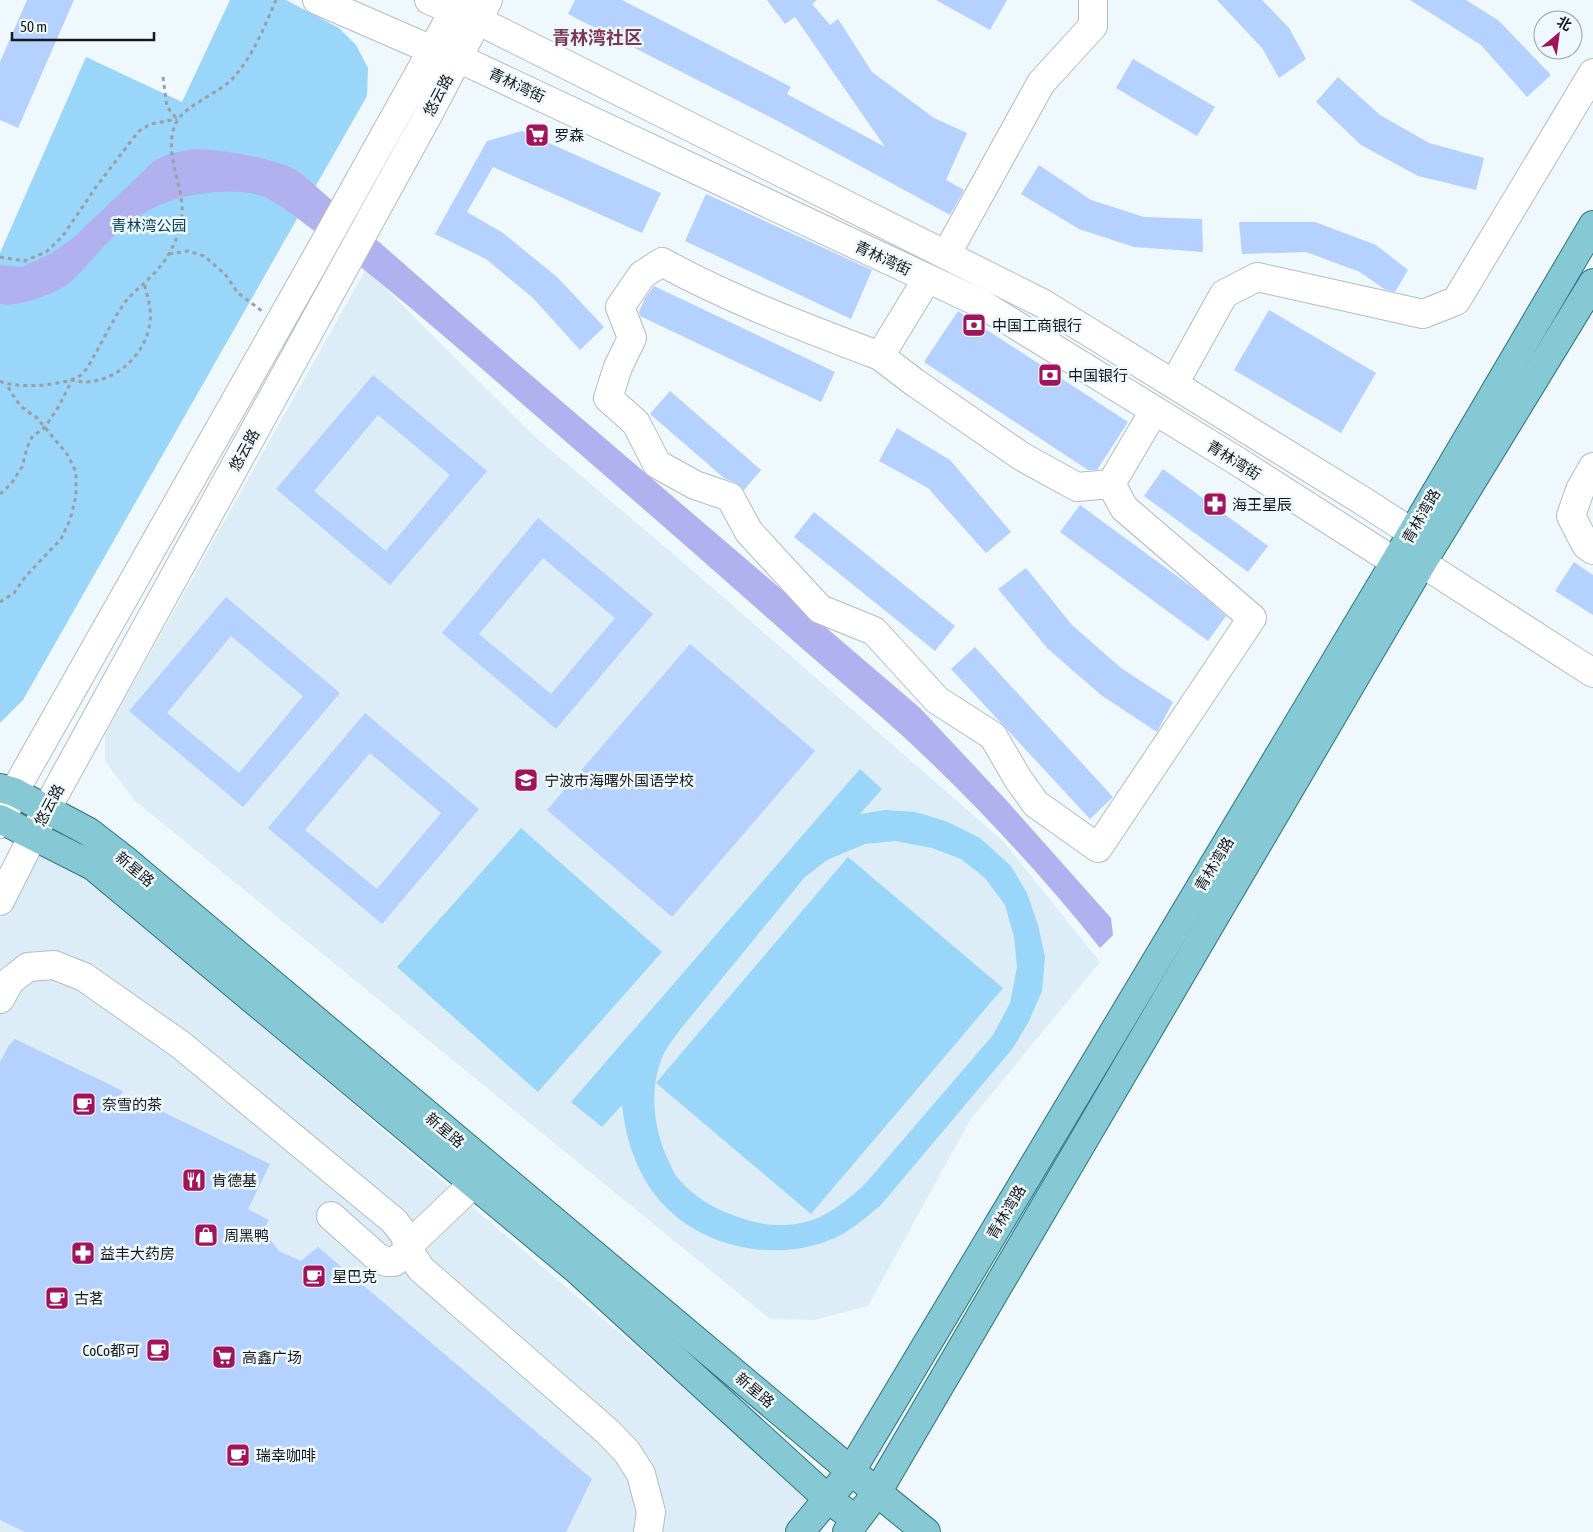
<svg xmlns="http://www.w3.org/2000/svg" width="1593" height="1532" font-family="'Asap Condensed','Noto Sans SC',sans-serif">
	<rect width="100%" height="100%" fill="#eff8fd"/>
	<!-- built -->
	<g fill="#ddedf7">
		<path d="M 366,269 L 533,435 L 699,576 L 1003,841 L 1100,962 L 970,1120 L 868,1306 L 814,1320 L 770,1319 L 134,800 L 105,761 L 105,734 Z"/>
		<path d="M 35,852 L 88,877 L 813,1499 L 785,1532 L 0,1532 L 0,919 Z"/>
	</g>
	<!-- green -->
	<g fill="#99d6fa" fill-rule="evenodd">
		<path d="M 230,0 L 286,0 L 339,28 L 356,45 L 368,68 L 367,96 L 23,700 L 0,723 L 0,253 L 86,57 L 182,102 Z"/>
		<path d="M 860,769 L 882,789 L 860,814 L 885,810 L 916,812 L 948,822 L 980,838 L 1011,866 L 1027,893 L 1038,925 L 1045,957 L 1042,991 L 1029,1021 L 1013,1048 L 880,1206 C 865,1218 848,1233 830,1240 C 764,1266 679,1242 644,1178 C 631,1155 625,1131 622,1105 L 602,1127 L 571,1102 ZM 895,841 L 932,848 L 961,859 L 985,878 L 1005,905 L 1014,937 L 1017,967 L 1010,1003 L 993,1035 L 865,1184 C 852,1196 838,1208 822,1216 C 798,1228 768,1227 744,1219 C 718,1211 694,1198 677,1177 C 674,1174 672,1168 670,1164 C 653,1130 648,1088 664,1053 C 668,1046 674,1038 679,1031 L 804,878 L 827,860 L 865,844 Z"/>
		<path d="M 521,828 L 662,952 L 538,1092 L 397,967 Z"/>
		<path d="M 848,857 L 1003,988 L 811,1214 L 656,1083 Z"/>
	</g>
	<!-- water -->
	<path fill="#b1b1f0" d="M 193,149 C 219,149 278,158 299,172 C 307,178 313,184 320,190 L 511,358 L 920,708 L 1007,801 L 1111,918 L 1113,935 L 1100,948 C 1040,873 975,803 905,738 C 870,706 832,675 797,644 C 688,547 577,451 467,356 C 418,314 369,272 317,233 C 299,220 273,196 250,193 C 216,189 176,194 146,212 C 128,223 111,238 97,254 C 88,263 78,277 67,285 C 53,294 17,308 0,304 L 0,265 L 22,267 L 52,253 L 74,237 L 154,161 L 168,154 Z"/>
	<!-- building -->
	<g fill="#b4d1ff" fill-rule="evenodd">
		<path d="M 27,0 L 74,0 L 18,128 L 0,120 L 0,62 Z"/>
		<path d="M 575,0 L 622,0 L 791,87 L 787,94 L 885,147 L 795,17 L 785,24 L 767,0 L 817,0 L 812,4 L 830,25 L 838,19 L 872,72 L 934,118 L 967,133 L 946,180 L 964,190 L 950,215 L 774,119 L 568,14 Z"/>
		<path d="M 936,0 L 1007,0 L 990,30 Z"/>
		<path d="M 1217,0 L 1262,0 L 1289,28 L 1306,59 L 1279,78 L 1262,48 Z"/>
		<path d="M 1410,0 L 1466,0 L 1498,20 L 1551,75 L 1527,97 L 1481,45 Z"/>
		<path d="M 1133,59 L 1215,107 L 1197,136 L 1116,88 Z"/>
		<path d="M 1338,77 L 1380,115 L 1429,143 L 1484,158 L 1476,190 L 1418,176 L 1361,145 L 1316,102 Z"/>
		<path d="M 522,131 L 661,193 L 642,233 L 493,167 L 467,212 L 503,233 L 557,277 L 604,327 L 580,350 L 533,298 L 486,259 L 435,234 L 487,141 Z"/>
		<path d="M 1039,165 L 1091,200 L 1144,217 L 1202,219 L 1203,252 L 1134,247 L 1079,229 L 1021,194 Z"/>
		<path d="M 706,194 L 872,270 L 851,319 L 685,241 Z"/>
		<path d="M 1239,222 L 1315,222 L 1376,245 L 1408,270 L 1395,292 L 1384,289 L 1360,272 L 1306,252 L 1242,254 Z"/>
		<path d="M 654,286 L 835,372 L 821,402 L 640,316 L 639,312 L 645,298 Z"/>
		<path d="M 1269,310 L 1376,373 L 1341,433 L 1234,370 Z"/>
		<path d="M 958,311 L 1128,422 L 1097,470 L 1088,470 L 924,362 Z"/>
		<path d="M 373,375 L 487,471 L 390,585 L 276,489 ZM 378,415 L 450,475 L 386,551 L 314,491 Z"/>
		<path d="M 670,391 L 761,470 L 744,490 L 736,483 L 724,478 L 650,414 Z"/>
		<path d="M 897,428 L 950,460 L 1011,532 L 986,553 L 928,488 L 879,461 Z"/>
		<path d="M 1163,469 L 1268,546 L 1248,572 L 1144,496 Z"/>
		<path d="M 1080,505 L 1196,590 L 1226,616 L 1208,641 L 1060,532 Z"/>
		<path d="M 814,512 L 955,626 L 935,651 L 794,537 Z"/>
		<path d="M 538,518 L 653,614 L 556,729 L 442,633 ZM 543,558 L 615,618 L 551,694 L 479,634 Z"/>
		<path d="M 1574,562 L 1593,575 L 1593,615 L 1555,591 Z"/>
		<path d="M 1026,568 L 1072,625 L 1121,668 L 1173,702 L 1157,732 L 1101,695 L 1048,649 L 998,589 Z"/>
		<path d="M 226,597 L 340,693 L 243,807 L 129,711 ZM 231,636 L 303,696 L 239,773 L 167,713 Z"/>
		<path d="M 690,644 L 815,751 L 672,917 L 547,810 Z"/>
		<path d="M 975,647 L 1113,797 L 1090,819 L 951,669 Z"/>
		<path d="M 365,713 L 479,809 L 382,924 L 268,828 ZM 370,753 L 441,813 L 377,889 L 305,830 Z"/>
		<path d="M 15,1039 L 123,1091 L 119,1098 L 145,1111 L 149,1105 L 270,1164 L 248,1209 L 269,1220 L 263,1230 L 279,1251 L 301,1261 L 318,1247 L 592,1479 L 566,1532 L 25,1532 L 0,1520 L 0,1062 L 9,1045 Z"/>
	</g>
	<g fill="none" stroke-linecap="round" stroke-linejoin="round">
		<!-- minor casing -->
		<g stroke="#b4bcc1" stroke-width="30">
			<g id="minor">
				<path d="M 317,0 L 432,50 L 458,58 L 980,303 L 1237,461 L 1395,562 L 1422,563 L 1593,673"/>
				<path d="M 429,0 L 477,20 L 1042,303 L 1363,501 L 1411,532 L 1419,554"/>
				<path d="M 946,255 L 1041,83 L 1093,26 L 1093,0"/>
				<path d="M 927,279 L 880,356 C 806,328 731,300 662,262 L 642,275 L 620,307 L 632,338 L 618,367 L 608,398 L 636,423 L 657,464 L 695,485 L 730,497 L 749,532 L 820,609 L 874,631 L 937,700 L 993,736 L 1018,779 L 1036,804 L 1098,848 L 1252,618 L 1124,508 L 1111,484 L 1154,411"/>
				<path d="M 880,356 L 914,382 L 1021,456 L 1077,487 L 1111,484"/>
				<path d="M 1174,384 L 1224,294 L 1257,277 L 1423,314 L 1456,301 L 1593,73"/>
				<path d="M 1593,467 L 1580,490 L 1571,516 L 1586,545 L 1593,550"/>
				<path d="M 0,824 L 14,792 L 314,262 L 460,0"/>
				<path d="M 0,901 L 46,810 L 428,115 L 488,0"/>
				<path d="M 0,999 L 10,981 L 28,967 L 54,965 L 84,977 L 181,1045 L 394,1221 L 404,1234 L 411,1254 L 421,1269 L 608,1432 L 627,1452 L 641,1474 L 651,1512 L 648,1532"/>
				<path d="M 331,1216 L 376,1256 L 386,1262 L 394,1262 L 409,1250"/>
				<path d="M 408,1246 L 474,1183"/>
			</g>
		</g>
		<!-- major casing -->
		<g stroke="#2b747f" stroke-width="30">
			<g id="major">
				<path d="M 0,788 L 14,792 L 89,832 L 125,860 L 851,1471 L 926,1532"/>
				<path d="M 0,819 L 93,866 L 576,1269 L 828,1499 L 843,1510"/>
				<path d="M 800,1532 L 851,1471 L 1395,562 L 1593,225"/>
				<path d="M 847,1532 L 878,1491 L 1422,563 L 1593,283"/>
			</g>
		</g>
		<!-- path -->
		<g stroke="#999fa3" stroke-width="3" stroke-dasharray="4 4" stroke-linecap="butt">
			<path d="M 163,77 L 167,107 L 177,119"/>
			<path d="M 169,254 L 188,251 L 204,256 L 225,274 L 238,293 L 262,311"/>
			<path d="M 0,257 L 24,261 L 46,252 L 62,237 L 96,187 L 138,132 L 150,124 L 177,119"/>
			<path d="M 0,381 C 14,389 67,386 81,375 C 87,370 91,361 95,354 C 105,337 114,317 126,301 C 135,290 148,281 158,269 C 169,257 178,239 181,222 C 188,191 161,154 176,123 C 184,105 221,93 235,76 C 253,55 265,26 276,0"/>
			<path d="M 0,494 L 11,484 L 22,467 L 27,448 L 32,437 L 45,427 L 59,406 L 72,380 C 81,382 90,383 99,380 C 125,373 147,349 150,322 C 152,308 147,296 144,283"/>
			<path d="M 0,602 L 14,593 L 26,576 L 61,539 L 70,520 L 76,496 L 76,472 L 67,454 L 37,418 L 23,408 L 16,400 L 7,385"/>
		</g>
		<!-- minor -->
		<use href="#minor" stroke="#fff" stroke-width="28"/>
		<!-- major -->
		<use href="#major" stroke="#86c8d3" stroke-width="28"/>
	</g>
	<!-- icons -->
	<defs>
		<g id="supermarket-square" transform="scale(1.25)"><rect x="-9" y="-9" width="18" height="18" rx="4" fill="#a1135a" stroke="#eff8fd"/><path d="M-6-5.5h2.5l.6 2H6L4.5 2H-2.5L-4.4-4H-6ZM-1.5 3.2a1.3 1.3 0 1 0 .1 0ZM3 3.2a1.3 1.3 0 1 0 .1 0Z" fill="#fff"/></g>
		<g id="bank-square" transform="scale(1.25)"><rect x="-9" y="-9" width="18" height="18" rx="4" fill="#a1135a" stroke="#eff8fd"/><path d="M-6-4H6V4H-6ZM0-2.3a2.3 2.3 0 1 0 0 4.6a2.3 2.3 0 1 0 0-4.6Z" fill="#fff"/></g>
		<g id="pharmacy-square" transform="scale(1.25)"><rect x="-9" y="-9" width="18" height="18" rx="4" fill="#a1135a" stroke="#eff8fd"/><path d="M-2-6h4v4h4v4h-4v4h-4v-4h-4v-4h4Z" fill="#fff"/></g>
		<g id="school-square" transform="scale(1.25)"><rect x="-9" y="-9" width="18" height="18" rx="4" fill="#a1135a" stroke="#eff8fd"/><path d="M0-5L7-2L0 1L-7-2ZM-4 1L0 2.5L4 1V4Q0 6-4 4Z" fill="#fff"/></g>
		<g id="cafe-square" transform="scale(1.25)"><rect x="-9" y="-9" width="18" height="18" rx="4" fill="#a1135a" stroke="#eff8fd"/><path d="M-5.5-4.5H6V0H3Q3 3.5 0 3.5H-2.5Q-5.5 3.5-5.5 0ZM3-3.2v2h1.7v-2ZM-6 4.5H4V6H-6Z" fill="#fff"/></g>
		<g id="restaurant-square" transform="scale(1.25)"><rect x="-9" y="-9" width="18" height="18" rx="4" fill="#a1135a" stroke="#eff8fd"/><path d="M-5-6h1v4h1v-4h1v4h1v-4h1v5L-1.5 .5V6h-2V.5L-5-1ZM5-6V6H3V1.5H1.5Q1.5-4 5-6Z" fill="#fff"/></g>
		<g id="shop-square" transform="scale(1.25)"><rect x="-9" y="-9" width="18" height="18" rx="4" fill="#a1135a" stroke="#eff8fd"/><path d="M-5-2.5h2.3a2.7 3.5 0 0 1 5.4 0H5L5.5 6h-11ZM-1.5-2.5h3a1.5 2.3 0 0 0-3 0Z" fill="#fff"/></g>
	</defs>
	<g fill-rule="evenodd">
		<use href="#supermarket-square" x="537" y="135"/>
		<use href="#bank-square" x="974" y="325"/>
		<use href="#bank-square" x="1050" y="375"/>
		<use href="#pharmacy-square" x="1215" y="504"/>
		<use href="#school-square" x="526" y="780"/>
		<use href="#cafe-square" x="84" y="1104"/>
		<use href="#restaurant-square" x="194" y="1180"/>
		<use href="#shop-square" x="206" y="1235"/>
		<use href="#pharmacy-square" x="83" y="1253"/>
		<use href="#cafe-square" x="314" y="1276"/>
		<use href="#cafe-square" x="57" y="1298"/>
		<use href="#cafe-square" x="158" y="1350"/>
		<use href="#supermarket-square" x="224" y="1357"/>
		<use href="#cafe-square" x="238" y="1455"/>
	</g>
	<g text-anchor="middle" dominant-baseline="central" stroke-width="5" stroke-linejoin="round" paint-order="stroke">
		<!-- street labels -->
		<g font-size="15" fill="#171a1c" stroke="#eff8fd">
			<text transform="translate(517 85) rotate(25)">青林湾街</text>
			<text transform="translate(438 95) rotate(-62)">悠云路</text>
			<text transform="translate(883 258) rotate(25)">青林湾街</text>
			<text transform="translate(244 450) rotate(-61)">悠云路</text>
			<text transform="translate(1234 460) rotate(32)">青林湾街</text>
			<text transform="translate(1421 516) rotate(-60)">青林湾路</text>
			<text transform="translate(49 805) rotate(-62)">悠云路</text>
			<text transform="translate(1214 864) rotate(-59)">青林湾路</text>
			<text transform="translate(135 869) rotate(40)">新星路</text>
			<text transform="translate(445 1130) rotate(40)">新星路</text>
			<text transform="translate(1006 1212) rotate(-59)">青林湾路</text>
			<text transform="translate(755 1390) rotate(40)">新星路</text>
		</g>
		<!-- poi labels -->
		<g font-size="15" fill="#171a1c" stroke="#eff8fd" text-anchor="start">
			<text x="554" y="135">罗森</text>
			<text x="992" y="325">中国工商银行</text>
			<text x="1068" y="375">中国银行</text>
			<text x="1232" y="504">海王星辰</text>
			<text x="544" y="780">宁波市海曙外国语学校</text>
			<text x="102" y="1104">奈雪的茶</text>
			<text x="212" y="1180">肯德基</text>
			<text x="224" y="1235">周黑鸭</text>
			<text x="100" y="1253">益丰大药房</text>
			<text x="332" y="1276">星巴克</text>
			<text x="74" y="1298">古茗</text>
			<text x="140" y="1350" text-anchor="end">CoCo都可</text>
			<text x="242" y="1357">高鑫广场</text>
			<text x="256" y="1455">瑞幸咖啡</text>
		</g>
		<!-- park labels -->
		<g font-size="15" fill="#07415c" stroke="#eff8fd">
			<text x="149" y="225">青林湾公园</text>
		</g>
		<!-- quarter labels -->
		<g font-size="18" font-weight="bold" fill="#7c3852" stroke="#eff8fd">
			<text x="597" y="37">青林湾社区</text>
		</g>
	</g>
	<!-- north arrow -->
	<g transform="translate(1558 35) rotate(29)"><circle r="24" fill="#eff8fd" stroke="#999fa3"/>
	<path d="M0-4L9 19L0 12L-9 19Z" fill="#a1135a"/>
	<text y="-8" font-size="14" font-weight="bold" text-anchor="middle" fill="#171a1c">北</text>
	</g>
	<!-- scale -->
	<path d="M12 32v8h142v-8" fill="none" stroke="#171a1c" stroke-width="2.5"/>
	<text x="20" y="32" font-size="15" fill="#171a1c" stroke="#eff8fd" stroke-width="4" paint-order="stroke">50 m</text>
</svg>
